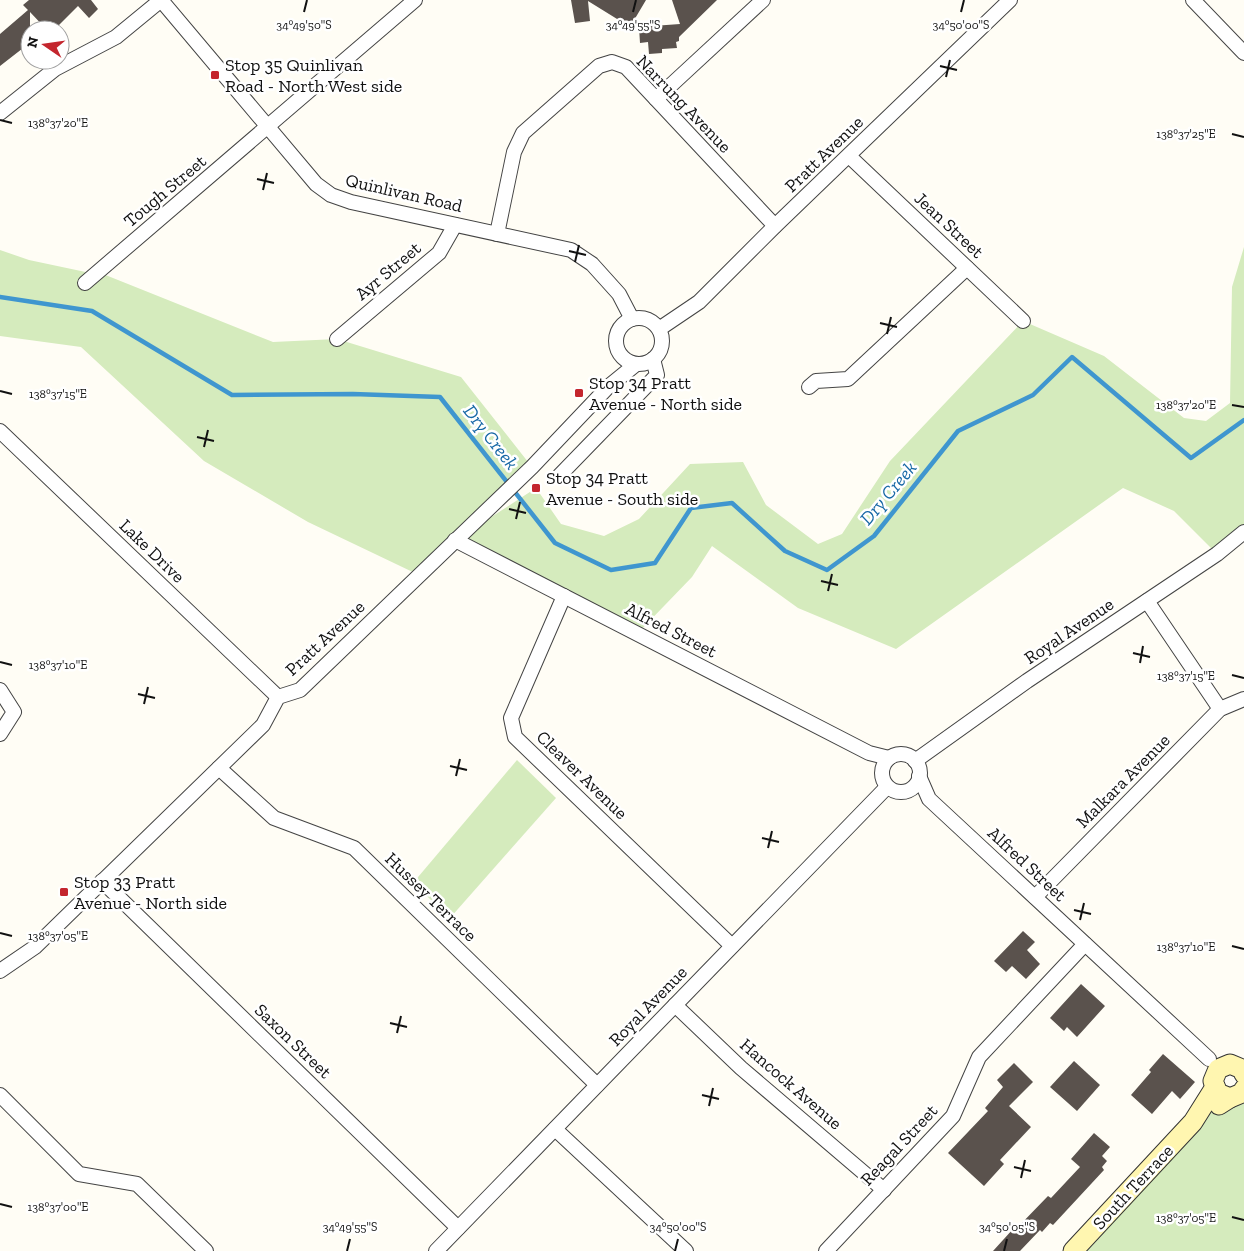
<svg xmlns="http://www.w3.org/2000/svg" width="1244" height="1251" viewBox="0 0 1244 1251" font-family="'Zilla Slab',serif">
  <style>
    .grass { fill: #d5ebbd }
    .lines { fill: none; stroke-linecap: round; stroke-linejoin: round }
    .stream { stroke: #3f96cf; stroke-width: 4.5 }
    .building { fill: #5a524d }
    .street-casing { stroke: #444; stroke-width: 16 }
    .secondary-casing { stroke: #333; stroke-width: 21 }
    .street { stroke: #fff; stroke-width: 14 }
    .secondary { stroke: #fff6b0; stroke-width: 19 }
    .ticks { fill: none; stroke: #111; stroke-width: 2 }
    .poi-dot { fill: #c4262e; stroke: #fff; stroke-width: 2 }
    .labels { text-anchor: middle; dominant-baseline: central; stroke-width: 5; stroke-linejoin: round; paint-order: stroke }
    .poi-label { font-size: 18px; fill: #111; stroke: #fff; text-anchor: start }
    .street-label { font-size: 18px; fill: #111; stroke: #fff }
    .water-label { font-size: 19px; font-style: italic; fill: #1768a6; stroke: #fff }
    .ticks-label { font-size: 12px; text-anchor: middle; fill: #111; stroke: #fff; stroke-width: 5; stroke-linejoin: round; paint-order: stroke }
  </style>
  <rect width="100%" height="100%" fill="#fffdf5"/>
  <!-- grass -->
  <g class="grass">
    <polygon points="1244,247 1244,532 1217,554 1174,511 1123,488 896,649 798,608 712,546 692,577 637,634 456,541 419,575 308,522 204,461 81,347 0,336 0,250 29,260 95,274 98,272 273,342 337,339 461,377 532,467 459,538 536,488 561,524 604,536 639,519 690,464 743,462 766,505 818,544 842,534 890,461 1023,321 1104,356 1184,418 1206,421 1230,403 1232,287"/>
    <polygon points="517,760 556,798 450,918 413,883"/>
    <polygon points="1244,1089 1244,1251 1073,1251 1218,1093"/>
  </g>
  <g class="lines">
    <!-- stream -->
    <polyline class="stream" points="0,297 92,311 232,395 353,394 440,397 555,543 611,570 655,563 691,508 732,503 785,551 827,570 874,536 958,431 1033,395 1072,357 1191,458 1244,420"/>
  </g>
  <!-- building -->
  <g class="building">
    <polygon points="29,0 91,0 98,9 89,18 78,6 54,30 47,30 30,12 30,36 24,41 27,45 0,66 0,34 28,10 23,5"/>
    <polygon points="571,0 646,0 630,27 588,1 590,21 575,23"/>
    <polygon points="672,0 717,0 679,37 679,41 676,42 677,48 662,49 662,53 649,54 648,42 640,43 639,27 680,24"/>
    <polygon points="1023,931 1035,942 1027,950 1040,964 1026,979 1012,966 1006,972 994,961"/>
    <polygon points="1081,984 1105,1006 1077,1037 1067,1027 1064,1031 1050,1018"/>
    <polygon points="1163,1054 1195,1082 1180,1099 1172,1091 1152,1114 1131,1095 1151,1072 1149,1070"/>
    <polygon points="1074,1061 1100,1085 1077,1111 1050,1087"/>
    <polygon points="1014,1063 1033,1082 1009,1106 1031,1127 1000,1160 1004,1164 984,1186 948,1153 988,1111 985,1108 1003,1087 997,1080"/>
    <polygon points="1094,1133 1110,1147 1102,1156 1107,1161 1102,1167 1104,1170 1053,1225 1050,1223 1042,1232 1040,1230 1020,1251 993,1251 1013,1229 1014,1231 1048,1196 1051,1198 1080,1167 1071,1159"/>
  </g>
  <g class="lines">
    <!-- street casing -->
    <g class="street-casing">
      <g id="street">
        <polyline points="161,0 316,184 331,195 351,202 571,250 592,264 619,294 632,319"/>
        <polyline points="1193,0 1244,53"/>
        <polyline points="656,99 763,0"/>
        <polyline points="0,113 55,69 116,37 161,0"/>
        <polyline points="849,156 1023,321"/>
        <polyline points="497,234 514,152 523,133 599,66 612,62 626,67 775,226"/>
        <polyline points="85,283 415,0"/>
        <circle cx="639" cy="341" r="23"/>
        <polyline points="659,329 699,302 775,226 1010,0"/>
        <polyline points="337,339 439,253 455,225"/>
        <polyline points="809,387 816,381 848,379 967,268"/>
        <polyline points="0,431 278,697"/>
        <polyline points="559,476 657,375 653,359"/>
        <polyline points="455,540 869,753 889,758"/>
        <polyline points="564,596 511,718 515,737 732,946"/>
        <polyline points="1147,601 1220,709"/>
        <polyline points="0,690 14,712 0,734"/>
        <circle cx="901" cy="773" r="19"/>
        <polyline points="915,761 1027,681 1217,554 1244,532"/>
        <polyline points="219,768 274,818 354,848 597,1085"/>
        <polyline points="919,776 929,799 1209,1059"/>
        <polyline points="102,881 458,1228"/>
        <polyline points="1035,897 1220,709 1244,699"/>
        <polyline points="0,971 35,947 263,725 278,697 300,690 532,467 608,387 635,365"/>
        <polyline points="675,1005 741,1068 884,1190"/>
        <polyline points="0,1095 79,1174 137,1184 206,1251"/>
        <polyline points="555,1129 686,1251"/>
        <polyline points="436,1251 887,787"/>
        <polyline points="826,1251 953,1116 979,1057 1085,944"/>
      </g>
    </g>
    <!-- secondary casing -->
    <g class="secondary-casing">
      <g id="secondary">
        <polyline points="1230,1098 1218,1093 1213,1081 1218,1069 1230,1064 1242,1069 1244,1074"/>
        <polyline points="1219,1105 1230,1098 1242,1093 1244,1089"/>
        <polyline points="1073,1251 1193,1122 1215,1087"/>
      </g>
    </g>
    <!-- street -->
    <use href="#street" class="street"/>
    <!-- secondary -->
    <use href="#secondary" class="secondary"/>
  </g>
  <!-- ticks -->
  <path class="ticks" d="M304,12l3,-12M633,12l3,-12M961,12l3,-12M940,66l17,4M946,77l4,-17M0,120l12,3M1232,134l12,3M257,179l17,4M263,190l4,-17M569,251l17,4M575,262l4,-17M880,323l17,4M887,334l4,-17M0,391l12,3M1232,405l12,2M197,437l17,4M204,447l4,-17M509,509l17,4M516,519l4,-17M821,581l17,4M828,591l4,-17M1133,653l17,4M0,662l12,3M1140,663l3,-17M1232,675l12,3M138,694l17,4M144,704l4,-17M450,766l17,4M456,776l4,-17M762,838l17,4M768,848l4,-17M1074,910l17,4M1080,920l4,-17M0,933l12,3M1232,946l12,3M390,1023l17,4M397,1033l4,-17M702,1095l17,4M709,1106l4,-18M1014,1167l17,4M1021,1178l4,-18M0,1204l12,3M1232,1217l12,3M347,1251l3,-12M675,1251l3,-12M1004,1251l3,-12"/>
  <!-- markers -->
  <g class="poi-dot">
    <rect x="210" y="70" width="10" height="10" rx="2.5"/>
    <rect x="574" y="388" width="10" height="10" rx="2.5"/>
    <rect x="531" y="483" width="10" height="10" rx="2.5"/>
    <rect x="59" y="887" width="10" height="10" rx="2.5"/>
  </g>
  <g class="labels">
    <!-- poi labels -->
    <g class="poi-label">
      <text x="225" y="65">Stop 35 Quinlivan<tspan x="225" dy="21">Road - North West side</tspan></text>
      <text x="589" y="383">Stop 34 Pratt<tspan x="589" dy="21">Avenue - North side</tspan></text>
      <text x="546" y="478">Stop 34 Pratt<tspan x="546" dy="21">Avenue - South side</tspan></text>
      <text x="74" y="882">Stop 33 Pratt<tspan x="74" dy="21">Avenue - North side</tspan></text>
    </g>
    <!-- street labels -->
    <g class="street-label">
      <text transform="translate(684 104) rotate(46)">Narrung Avenue</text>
      <text transform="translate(824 154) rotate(-44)">Pratt Avenue</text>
      <text transform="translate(165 191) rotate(-40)">Tough Street</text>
      <text transform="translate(404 193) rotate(13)">Quinlivan Road</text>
      <text transform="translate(949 225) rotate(43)">Jean Street</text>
      <text transform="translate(388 271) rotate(-40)">Ayr Street</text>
      <text transform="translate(152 551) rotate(44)">Lake Drive</text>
      <text transform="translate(671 630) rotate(27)">Alfred Street</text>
      <text transform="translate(1069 631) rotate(-34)">Royal Avenue</text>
      <text transform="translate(325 638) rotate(-43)">Pratt Avenue</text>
      <text transform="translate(582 775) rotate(44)">Cleaver Avenue</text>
      <text transform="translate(1123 781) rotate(-45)">Malkara Avenue</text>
      <text transform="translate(1027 864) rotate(43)">Alfred Street</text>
      <text transform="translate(431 897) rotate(44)">Hussey Terrace</text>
      <text transform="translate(648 1006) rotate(-46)">Royal Avenue</text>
      <text transform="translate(293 1041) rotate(44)">Saxon Street</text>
      <text transform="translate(791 1084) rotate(41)">Hancock Avenue</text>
      <text transform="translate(899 1145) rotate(-47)">Reagal Street</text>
      <text transform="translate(1133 1187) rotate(-47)">South Terrace</text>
    </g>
    <!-- water labels -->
    <g class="water-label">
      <text transform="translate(491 437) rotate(52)">Dry Creek</text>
      <text transform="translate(888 493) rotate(-50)">Dry Creek</text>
    </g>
  </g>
  <g class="ticks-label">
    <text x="304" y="29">34°49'50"S</text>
    <text x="633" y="29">34°49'55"S</text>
    <text x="961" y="29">34°50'00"S</text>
    <text x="58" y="127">138°37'20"E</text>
    <text x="1186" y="138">138°37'25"E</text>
    <text x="58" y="398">138°37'15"E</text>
    <text x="1186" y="409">138°37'20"E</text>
    <text x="58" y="669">138°37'10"E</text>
    <text x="1186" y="680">138°37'15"E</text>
    <text x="58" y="940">138°37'05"E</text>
    <text x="1186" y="951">138°37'10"E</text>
    <text x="58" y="1211">138°37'00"E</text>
    <text x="1186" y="1222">138°37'05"E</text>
    <text x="350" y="1231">34°49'55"S</text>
    <text x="678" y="1231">34°50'00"S</text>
    <text x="1007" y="1231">34°50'05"S</text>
  </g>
  <!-- north arrow -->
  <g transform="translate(45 45) rotate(283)"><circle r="24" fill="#ffffff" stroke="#a0a0a0"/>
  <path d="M0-4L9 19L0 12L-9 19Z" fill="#c4262e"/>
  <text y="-8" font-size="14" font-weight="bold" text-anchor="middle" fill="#111111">N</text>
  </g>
</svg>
